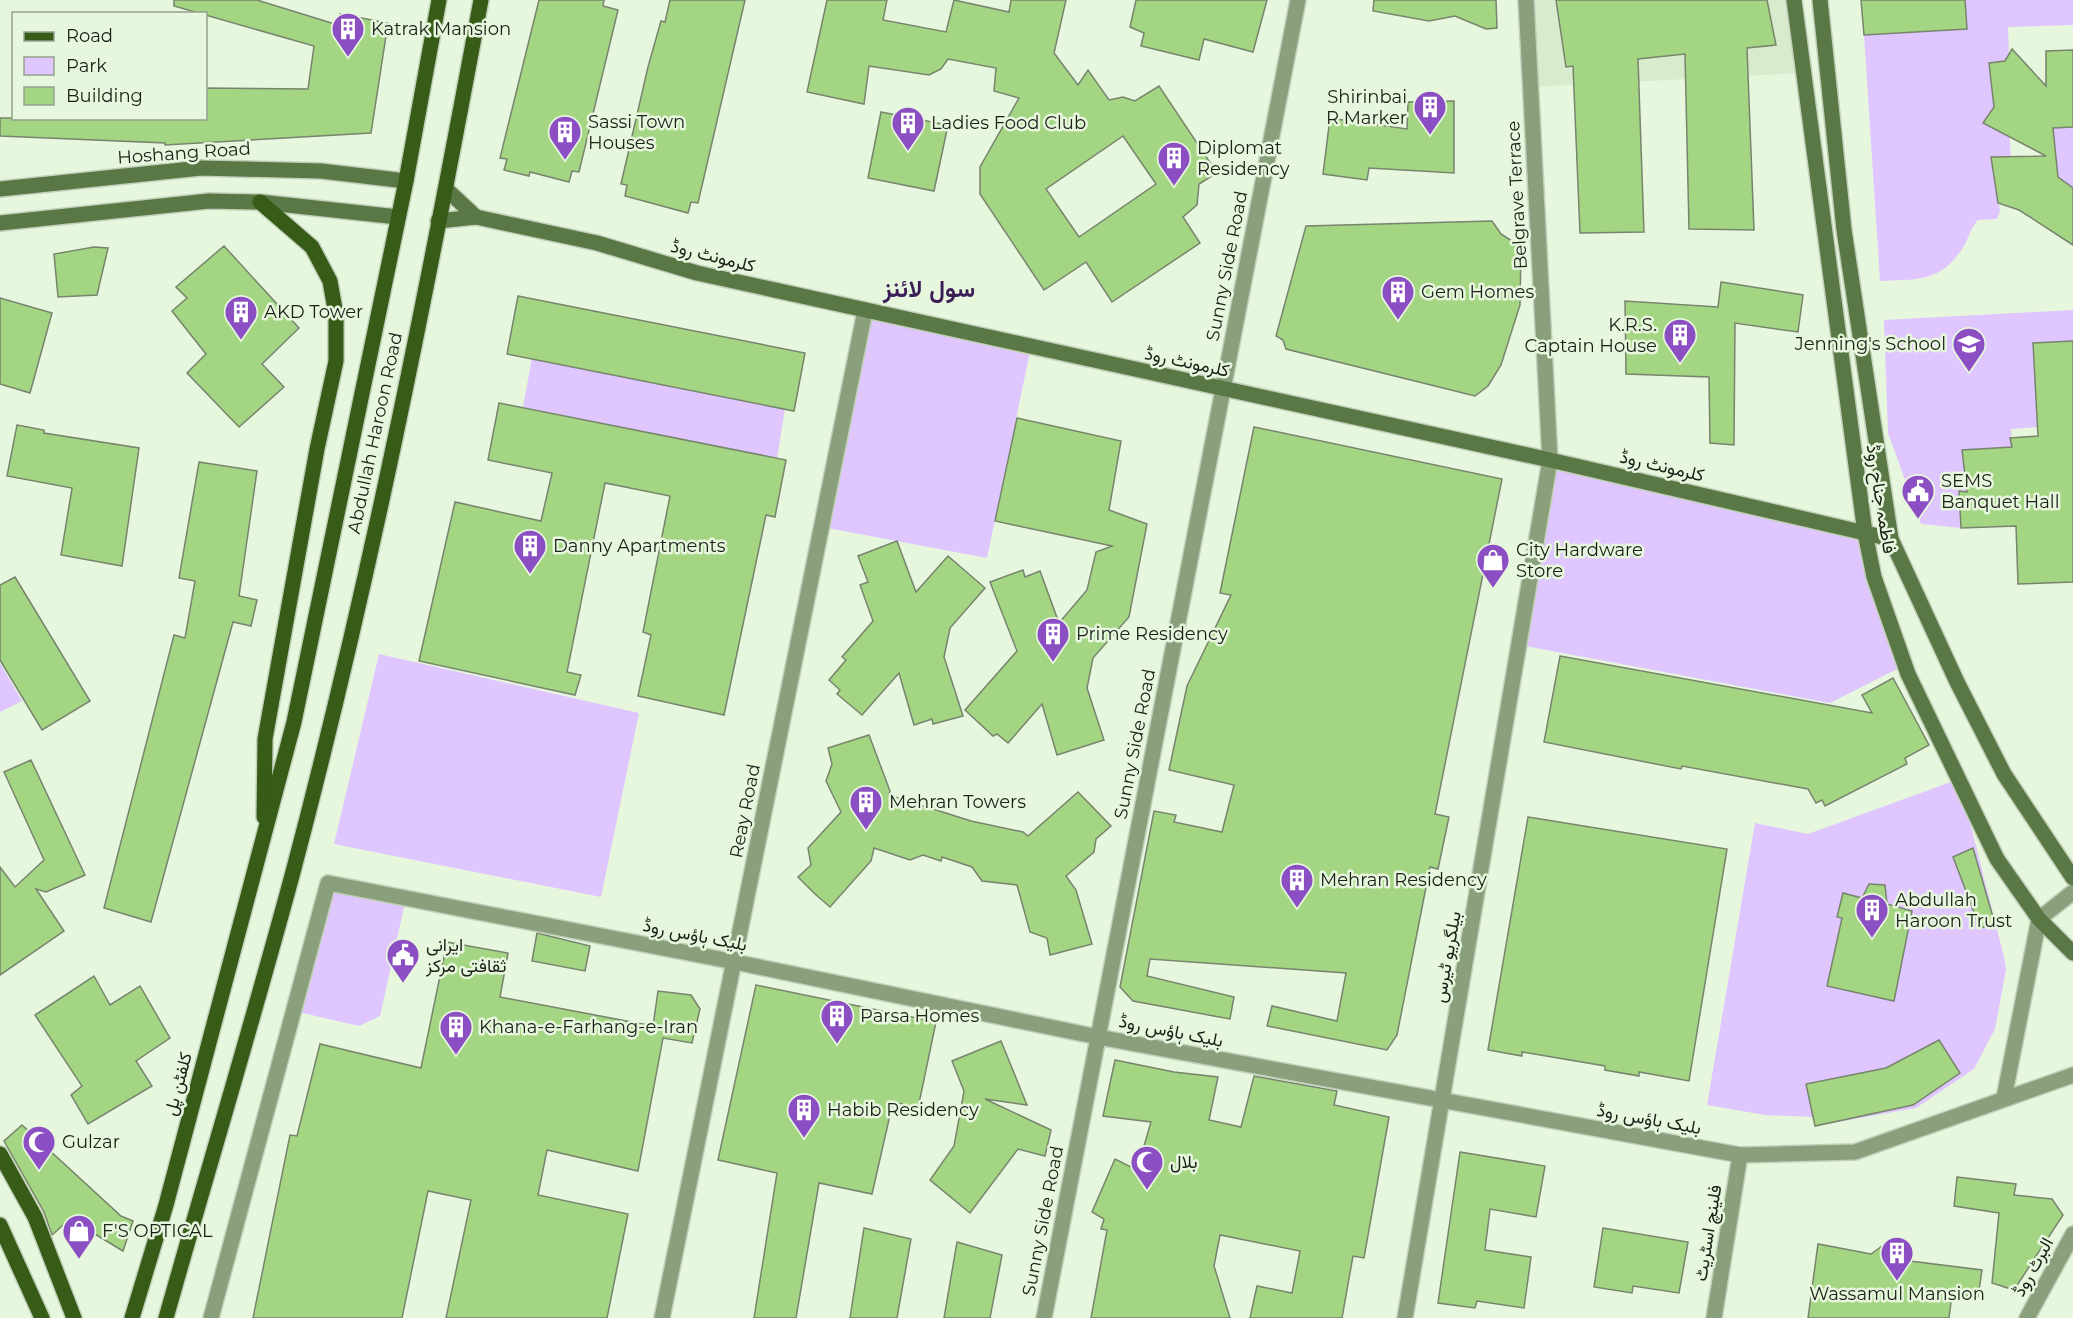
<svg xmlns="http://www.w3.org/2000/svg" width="2073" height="1318" viewBox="0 0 2073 1318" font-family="Montserrat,Vazirmatn,sans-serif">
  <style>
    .built { fill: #d8ebcc }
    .green { fill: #e0c6fe }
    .building { fill: #a4d582; stroke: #77846e; stroke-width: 1.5; fill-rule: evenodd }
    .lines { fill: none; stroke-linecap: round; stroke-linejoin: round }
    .street-casing { stroke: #c2d0ba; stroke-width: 18 }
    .secondary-casing { stroke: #c2d0ba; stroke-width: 18 }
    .primary-casing { stroke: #c2d0ba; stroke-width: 18 }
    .street { stroke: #8aa07d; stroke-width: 15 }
    .secondary { stroke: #5a7845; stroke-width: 15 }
    .primary { stroke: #375c18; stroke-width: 15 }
    .labels { text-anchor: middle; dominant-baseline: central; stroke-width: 5; stroke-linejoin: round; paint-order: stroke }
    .poi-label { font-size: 18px; fill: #1b2017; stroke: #e7f7de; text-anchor: start }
    .street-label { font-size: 18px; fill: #1b2017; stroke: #e7f7de }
    .district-label { font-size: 24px; font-weight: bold; fill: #3c1e57; stroke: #e7f7de }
  </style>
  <rect width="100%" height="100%" fill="#e7f7de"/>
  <!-- built -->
  <polygon class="built" points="1526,0 1794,0 1803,73 1531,87"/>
  <!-- green -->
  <g class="green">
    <path d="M1965,0h108v25l-65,2 1,27 -4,7 -16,2 5,44 -11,15 18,10h8l2,25h-20l9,54 -3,8 -19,1c-8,8 -9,19 -16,29 -22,34 -46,30 -82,32l-16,-246 102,-6z"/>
    <polygon points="2073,127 2073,188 2058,177 2053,128"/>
    <polygon points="2073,310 2073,341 2033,343 2038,427 2011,429 2012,447 1963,450 1967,492 1959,492 1961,528 1921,524 1888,433 1884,320"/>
    <polygon points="865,311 1031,347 987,558 822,527"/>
    <polygon points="532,358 785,409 777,458 523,407"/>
    <polygon points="1552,464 1865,533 1905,665 1830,703 1520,645"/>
    <polygon points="379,654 639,713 601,897 334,844"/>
    <polygon points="0,663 22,701 0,712"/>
    <polygon points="1959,779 2004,957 2006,970 1995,1029 1974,1069 1916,1108 1815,1126 1813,1117 1765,1115 1707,1105 1755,823 1808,834"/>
    <polygon points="328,883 406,898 380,1016 359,1026 294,1011"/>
  </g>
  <!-- building -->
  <g class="building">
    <polygon points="174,0 257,0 338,25 340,14 388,23 371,133 165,145 165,143 0,136 0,118 206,118 206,88 308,89 314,46 174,6"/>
    <polygon points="539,0 604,0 603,6 618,10 579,172 572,171 569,182 530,172 529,176 504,170 507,159 500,158"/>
    <polygon points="670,0 745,0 698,203 691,202 688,213 625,196 627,185 621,184 648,67 661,21 665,22"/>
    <path d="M827,0h60l-4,20 63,12 8,-32 55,12 2,-12h55l-12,53 24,32 10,-15 21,30 14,-3 12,4 24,-15 58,87 -18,11 -2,21 -14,12 17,26 -88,59 -26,-40 -42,28 -64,-96v-27l39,-69 -25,-7 2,-23 -48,-9 -7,10 -12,6 -60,-9 -5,38 -57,-12zM1123,136l33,48 -77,53 -33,-48z"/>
    <polygon points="1136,0 1267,0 1253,52 1204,39 1199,60 1141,46 1144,33 1130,27"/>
    <polygon points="1374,0 1496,0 1497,28 1486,29 1455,16 1429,21 1373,11"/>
    <polygon points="1556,0 1767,0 1776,45 1747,48 1754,230 1689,229 1685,54 1638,59 1644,232 1580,233 1573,66 1566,67"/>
    <polygon points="1861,0 1965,0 1967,29 1864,35"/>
    <polygon points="2012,49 2046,86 2046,51 2073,50 2073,127 2053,128 2058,177 2073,188 2073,245 2019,210 1998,203 1991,157 2046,156 1983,123 1994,107 1989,63 2005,61"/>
    <polygon points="1454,101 1454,173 1369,168 1367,180 1323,174 1330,118 1407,129 1408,102"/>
    <polygon points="881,112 948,125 934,191 868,178"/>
    <polygon points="1492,221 1501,234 1521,247 1520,305 1501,365 1488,386 1475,396 1286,349 1283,340 1276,336 1306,226"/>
    <polygon points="224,246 299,328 262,364 284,387 239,427 187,373 206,354 172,311 187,298 176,287"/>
    <polygon points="94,247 108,248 97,295 58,297 54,254"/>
    <polygon points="1721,282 1803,295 1798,332 1735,323 1734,445 1710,443 1709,377 1626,374 1625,301 1718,307"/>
    <polygon points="518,296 805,353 794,411 507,354"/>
    <polygon points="0,298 52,313 30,393 0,384"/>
    <polygon points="2073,341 2073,582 2018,584 2016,526 1961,528 1959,491 1967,492 1962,450 2012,447 2010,438 2038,436 2033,343"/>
    <polygon points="499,403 786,460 775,517 766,515 724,715 638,696 651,635 643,632 670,496 605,483 567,672 581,675 575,695 419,661 455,502 541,521 552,473 488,460"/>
    <polygon points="1017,418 1121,441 1109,510 1147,524 1129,617 1093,658 1087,688 1104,740 1057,755 1042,704 1008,743 997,734 993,736 965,710 1017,651 990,582 1023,570 1025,577 1040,571 1059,623 1087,590 1096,552 1112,546 995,521"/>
    <polygon points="17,425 44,430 44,433 139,448 122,566 61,555 72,488 7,476"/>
    <polygon points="1254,427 1502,479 1435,814 1449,817 1438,869 1430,867 1397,1035 1387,1050 1267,1026 1272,1006 1337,1021 1346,973 1150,959 1147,976 1234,997 1230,1019 1133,1001 1120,987 1154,811 1176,815 1174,822 1222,832 1234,785 1169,770 1187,686 1231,595 1220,593"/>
    <polygon points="199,462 257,471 239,596 257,600 251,626 233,622 151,922 104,908 174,635 185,638 195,581 179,578"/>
    <polygon points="897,541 916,592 948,556 985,588 950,628 944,657 963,716 933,724 932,719 914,725 899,673 862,715 837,694 840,690 829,680 846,660 842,657 873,621 860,585 868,582 858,556"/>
    <polygon points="15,577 90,701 42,730 0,660 0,585"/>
    <polygon points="1560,656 1872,713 1862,695 1893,678 1929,745 1905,758 1907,764 1825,806 1822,800 1816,803 1808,789 1682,766 1681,769 1544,742"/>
    <polygon points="869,735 890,791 889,795 971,821 1023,832 1028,836 1078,792 1111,826 1096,839 1094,852 1066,876 1076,890 1092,944 1050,955 1047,938 1030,932 1017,885 982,881 972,867 942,857 941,861 923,855 910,860 874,848 871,861 830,907 815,894 798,877 811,865 808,848 841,812 826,781 832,764 828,748"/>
    <polygon points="31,760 85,875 46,892 36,889 64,931 0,975 0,867 15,887 44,860 4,772"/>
    <polygon points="1528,817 1727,849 1689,1081 1639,1072 1639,1076 1605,1070 1605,1066 1522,1052 1522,1056 1488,1050"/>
    <polygon points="1973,848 1995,924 1980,928 1953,857"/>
    <polygon points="1869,884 1885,885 1887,904 1912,911 1894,1001 1827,986 1842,918 1837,917 1843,893 1862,898"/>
    <polygon points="537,933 590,946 585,971 532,961"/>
    <polygon points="447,942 508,953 500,997 653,1026 658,991 691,995 700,1009 692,1043 663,1038 638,1171 547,1150 538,1195 628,1214 607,1318 446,1318 471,1200 428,1191 402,1318 253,1318 290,1135 297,1136 320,1044 421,1068"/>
    <polygon points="94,976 110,1005 140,986 170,1038 136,1061 152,1086 88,1124 71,1095 82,1086 35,1015"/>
    <polygon points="756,985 936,1022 918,1108 893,1102 872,1194 819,1183 796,1318 754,1318 777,1173 718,1160"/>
    <polygon points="1939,1040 1960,1073 1913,1105 1815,1126 1806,1084 1886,1068"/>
    <polygon points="1001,1041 1027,1105 985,1099 1051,1130 1045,1156 1018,1149 970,1213 930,1180 954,1146 964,1091 952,1061"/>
    <polygon points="1115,1060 1174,1072 1218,1077 1209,1120 1241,1127 1254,1076 1337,1091 1334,1105 1389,1117 1364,1258 1353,1256 1342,1318 1250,1318 1257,1286 1292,1293 1300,1251 1220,1235 1214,1266 1230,1318 1091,1318 1107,1230 1101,1229 1104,1219 1092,1212 1115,1159 1137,1170 1151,1122 1103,1116"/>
    <polygon points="22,1125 121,1216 133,1221 123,1251 70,1219 52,1235 44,1212 4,1141"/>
    <polygon points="1460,1152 1545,1166 1536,1217 1490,1209 1485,1250 1531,1257 1524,1308 1477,1301 1475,1308 1438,1303"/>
    <polygon points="1957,1177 2016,1184 2014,1195 2052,1199 2063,1215 2014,1290 1992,1283 1999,1213 1954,1206"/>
    <polygon points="864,1228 911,1239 897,1318 850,1318"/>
    <polygon points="1603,1228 1688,1242 1679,1293 1633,1286 1632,1293 1594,1287"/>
    <polygon points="1889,1241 1899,1243 1910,1261 1982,1270 1978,1297 1952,1295 1949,1318 1808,1318 1818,1244 1871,1254"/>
    <polygon points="957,1242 1002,1255 990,1318 944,1318"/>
  </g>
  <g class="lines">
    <!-- street casing -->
    <g class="street-casing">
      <g id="street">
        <polyline points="2004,1098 2039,919 2073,892"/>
        <polyline points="211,1318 328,883 735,962 1098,1037 1740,1155 1855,1152 2073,1075"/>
        <polyline points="662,1318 865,311"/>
        <polyline points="1044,1318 1298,0"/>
        <polyline points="1405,1318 1550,460 1526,0"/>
        <polyline points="1714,1318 1740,1155"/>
        <polyline points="2027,1318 2073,1234"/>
      </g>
    </g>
    <!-- secondary casing -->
    <g class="secondary-casing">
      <g id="secondary">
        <polyline points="1794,0 1865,533 1874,577 1908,674 1997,859 2039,919 2073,953"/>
        <polyline points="1820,0 1844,230 1891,539 1957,682 2004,774 2073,878"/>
        <polyline points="0,189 201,168 321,171 406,181"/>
        <polyline points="446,189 476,217"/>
        <polyline points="438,221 476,217 597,243 697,273 1550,460 1891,539"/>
        <polyline points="0,223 209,201 260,202 398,217"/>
      </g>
    </g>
    <!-- primary casing -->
    <g class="primary-casing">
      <g id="primary">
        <polyline points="260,202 312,247 330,281 336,315 336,361 317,449 265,739 264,817"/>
        <polyline points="0,1154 35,1217 74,1318"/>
        <polyline points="0,1225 42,1318"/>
        <polyline points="132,1318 166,1205 294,722 406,181 439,0"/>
        <path d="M166,1318c42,-149 87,-297 127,-446 76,-287 134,-580 188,-872"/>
      </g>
    </g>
    <!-- street -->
    <use href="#street" class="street"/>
    <!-- secondary -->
    <use href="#secondary" class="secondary"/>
    <!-- primary -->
    <use href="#primary" class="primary"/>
  </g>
  <!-- icons -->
  <defs>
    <g id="building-pin" transform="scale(1.725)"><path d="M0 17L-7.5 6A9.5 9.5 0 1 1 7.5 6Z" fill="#8c4ec3" stroke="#e7f7de"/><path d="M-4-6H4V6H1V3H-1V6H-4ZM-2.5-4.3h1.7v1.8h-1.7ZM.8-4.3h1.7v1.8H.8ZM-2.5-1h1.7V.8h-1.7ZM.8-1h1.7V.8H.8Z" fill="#fff"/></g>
    <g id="school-pin" transform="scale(1.725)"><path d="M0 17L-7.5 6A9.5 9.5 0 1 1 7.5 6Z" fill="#8c4ec3" stroke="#e7f7de"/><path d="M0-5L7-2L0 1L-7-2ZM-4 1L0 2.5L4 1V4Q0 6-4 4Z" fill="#fff"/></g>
    <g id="civic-pin" transform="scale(1.725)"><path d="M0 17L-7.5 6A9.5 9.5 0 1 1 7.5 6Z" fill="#8c4ec3" stroke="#e7f7de"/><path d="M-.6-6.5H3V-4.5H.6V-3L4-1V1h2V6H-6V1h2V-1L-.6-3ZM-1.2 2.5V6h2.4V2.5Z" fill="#fff"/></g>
    <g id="shop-pin" transform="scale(1.725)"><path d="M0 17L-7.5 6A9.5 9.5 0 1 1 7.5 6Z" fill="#8c4ec3" stroke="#e7f7de"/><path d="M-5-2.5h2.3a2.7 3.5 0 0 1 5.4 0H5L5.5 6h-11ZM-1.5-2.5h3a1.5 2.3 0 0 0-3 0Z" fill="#fff"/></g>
    <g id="mosque-pin" transform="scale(1.725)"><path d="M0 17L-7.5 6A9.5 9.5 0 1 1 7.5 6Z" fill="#8c4ec3" stroke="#e7f7de"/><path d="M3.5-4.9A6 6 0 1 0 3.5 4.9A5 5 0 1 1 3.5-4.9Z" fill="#fff"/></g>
  </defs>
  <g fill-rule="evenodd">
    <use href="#building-pin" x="348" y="29"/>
    <use href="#building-pin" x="1430" y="107"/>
    <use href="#building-pin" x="908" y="123"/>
    <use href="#building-pin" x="565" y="132"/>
    <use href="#building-pin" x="1174" y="158"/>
    <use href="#building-pin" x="1398" y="292"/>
    <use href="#building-pin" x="241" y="312"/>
    <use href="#building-pin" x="1680" y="335"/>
    <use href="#school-pin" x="1969" y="344"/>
    <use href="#civic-pin" x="1918" y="491"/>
    <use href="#building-pin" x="530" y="546"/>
    <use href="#shop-pin" x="1493" y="560"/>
    <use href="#building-pin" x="1053" y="634"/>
    <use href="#building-pin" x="866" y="802"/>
    <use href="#building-pin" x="1297" y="880"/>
    <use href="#building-pin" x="1872" y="910"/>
    <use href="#civic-pin" x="403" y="955"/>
    <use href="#building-pin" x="837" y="1016"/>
    <use href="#building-pin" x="456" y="1027"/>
    <use href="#building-pin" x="804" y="1110"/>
    <use href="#mosque-pin" x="39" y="1142"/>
    <use href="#mosque-pin" x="1147" y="1162"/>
    <use href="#shop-pin" x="79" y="1231"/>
    <use href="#building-pin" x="1897" y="1253"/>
  </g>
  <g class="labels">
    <!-- poi labels -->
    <g class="poi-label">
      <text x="371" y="29">Katrak Mansion</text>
      <text x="1407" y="97" text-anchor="end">Shirinbai<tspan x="1407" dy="21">R Marker</tspan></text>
      <text x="588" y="122">Sassi Town<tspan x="588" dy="21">Houses</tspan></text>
      <text x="931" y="123">Ladies Food Club</text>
      <text x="1197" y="148">Diplomat<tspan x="1197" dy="21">Residency</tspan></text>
      <text x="1421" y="292">Gem Homes</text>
      <text x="264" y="312">AKD Tower</text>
      <text x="1657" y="325" text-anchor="end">K.R.S.<tspan x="1657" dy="21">Captain House</tspan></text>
      <text x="1946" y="344" text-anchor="end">Jenning's School</text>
      <text x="1941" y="481">SEMS<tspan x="1941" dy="21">Banquet Hall</tspan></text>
      <text x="553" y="546">Danny Apartments</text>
      <text x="1516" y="550">City Hardware<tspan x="1516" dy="21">Store</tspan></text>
      <text x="1076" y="634">Prime Residency</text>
      <text x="889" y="802">Mehran Towers</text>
      <text x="1320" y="880">Mehran Residency</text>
      <text x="1895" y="900">Abdullah<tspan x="1895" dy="21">Haroon Trust</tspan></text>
      <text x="426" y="945">ایرانی<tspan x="426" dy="21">ثقافتی مرکز</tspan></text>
      <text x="860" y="1016">Parsa Homes</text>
      <text x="479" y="1027">Khana-e-Farhang-e-Iran</text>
      <text x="827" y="1110">Habib Residency</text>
      <text x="62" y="1142">Gulzar</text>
      <text x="1170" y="1162">بلال</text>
      <text x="102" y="1231">F'S OPTICAL</text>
      <text x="1897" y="1294" text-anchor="middle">Wassamul Mansion</text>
    </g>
    <!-- street labels -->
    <g class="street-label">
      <text transform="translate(184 153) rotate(-4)">Hoshang Road</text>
      <text transform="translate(1517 195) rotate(-93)">Belgrave Terrace</text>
      <text transform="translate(713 256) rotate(14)">کلرمونٹ روڈ</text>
      <text transform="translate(1227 266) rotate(-79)">Sunny Side Road</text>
      <text transform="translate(1187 362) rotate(12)">کلرمونٹ روڈ</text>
      <text transform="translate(375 433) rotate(-78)">Abdullah Haroon Road</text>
      <text transform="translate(1662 466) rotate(13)">کلرمونٹ روڈ</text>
      <text transform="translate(1881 499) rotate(81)">فاطمہ جناح روڈ</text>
      <text transform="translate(1135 744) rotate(-79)">Sunny Side Road</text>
      <text transform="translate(745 811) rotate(-79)">Reay Road</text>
      <text transform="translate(695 935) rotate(11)">بلیک ہاؤس روڈ</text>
      <text transform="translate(1447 957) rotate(-80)">بیلگریو ٹیرس</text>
      <text transform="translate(1171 1031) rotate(11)">بلیک ہاؤس روڈ</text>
      <text transform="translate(178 1084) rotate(-75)">کلفٹن پل</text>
      <text transform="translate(1649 1119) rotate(10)">بلیک ہاؤس روڈ</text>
      <text transform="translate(1043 1221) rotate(-79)">Sunny Side Road</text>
      <text transform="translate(1708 1233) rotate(-81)">فلینچ اسٹریٹ</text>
      <text transform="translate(2033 1267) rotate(-61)">البرٹ روڈ</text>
    </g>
    <!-- district labels -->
    <g class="district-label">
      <text x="929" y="288">سول لائنز</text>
    </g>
  </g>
  <!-- legend -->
  <rect x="12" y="12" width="195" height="108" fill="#e7f7de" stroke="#95a18e" stroke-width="1.5"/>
  <rect x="24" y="32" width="30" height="9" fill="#375c18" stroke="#95a18e" stroke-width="1.5"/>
  <text x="66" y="42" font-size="18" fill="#1b2017">Road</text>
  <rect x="24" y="57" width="30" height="18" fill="#e0c6fe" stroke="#95a18e" stroke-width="1.5"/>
  <text x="66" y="72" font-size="18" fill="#1b2017">Park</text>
  <rect x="24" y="87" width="30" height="18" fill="#a4d582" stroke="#95a18e" stroke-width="1.5"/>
  <text x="66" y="102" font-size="18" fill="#1b2017">Building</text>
</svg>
